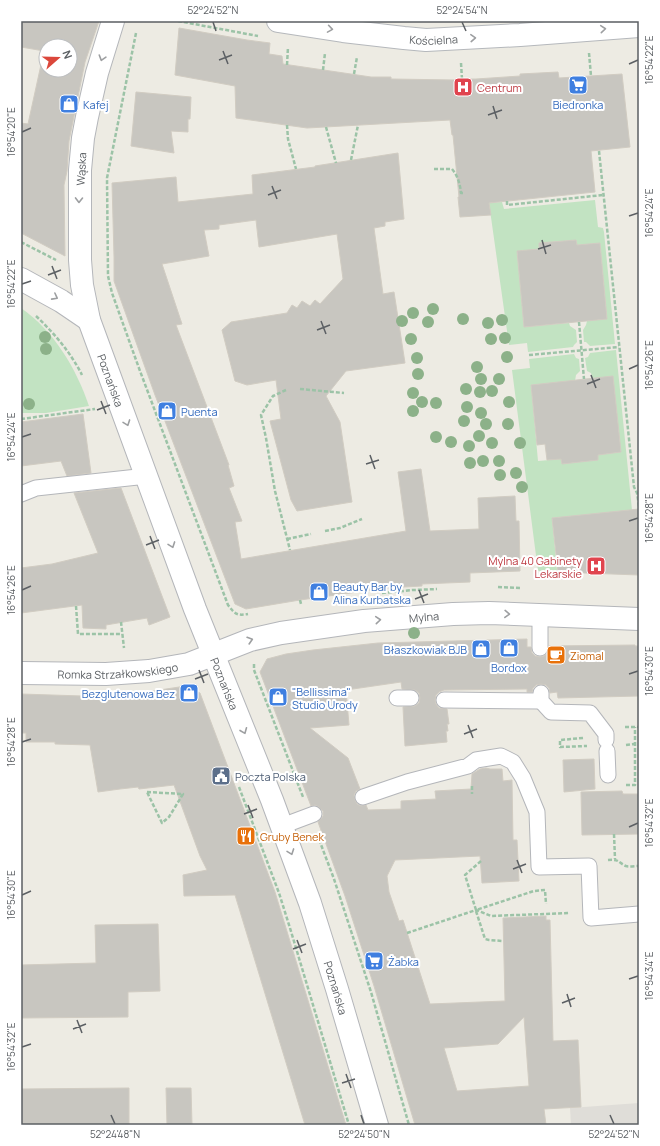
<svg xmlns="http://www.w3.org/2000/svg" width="660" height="1146" viewBox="0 0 660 1146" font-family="Manrope,sans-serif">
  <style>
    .industrial { fill: #dfddd8 }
    .green { fill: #c2e3c2 }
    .building { fill: #c8c6c0; stroke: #d1ccc2; fill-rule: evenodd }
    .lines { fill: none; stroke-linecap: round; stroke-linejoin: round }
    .lane-casing { stroke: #b4b6ba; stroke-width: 17 }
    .street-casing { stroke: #b4b6ba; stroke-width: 24 }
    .secondary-casing { stroke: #b5b8bc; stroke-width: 24 }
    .path { stroke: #9cc3a7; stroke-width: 2.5; stroke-dasharray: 4 2; stroke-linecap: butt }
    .lane { stroke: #fff; stroke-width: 15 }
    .street { stroke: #fff; stroke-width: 22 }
    .secondary { stroke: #fff; stroke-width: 22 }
    .tree { fill: #8cb189 }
    .oneway { stroke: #9d9fa1 }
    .ticks { fill: none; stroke: #5b5f63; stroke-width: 1.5 }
    .labels { text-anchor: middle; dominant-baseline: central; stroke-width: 4; stroke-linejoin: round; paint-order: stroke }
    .street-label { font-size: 11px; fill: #5b5f63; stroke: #fff }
    .health-label { font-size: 11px; fill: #be3a42; stroke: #fff; text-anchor: start }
    .shop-label { font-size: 11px; fill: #366cbe; stroke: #fff; text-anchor: start }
    .food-label { font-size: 11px; fill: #c56008; stroke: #fff; text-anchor: start }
    .service-label { font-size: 11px; fill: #4e5e75; stroke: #fff; text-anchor: start }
    .neatline { fill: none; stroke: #5b5f63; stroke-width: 1.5 }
    .ticks-label { font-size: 10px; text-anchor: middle; fill: #5b5f63 }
  </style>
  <rect width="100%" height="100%" fill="#edebe3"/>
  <!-- industrial -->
  <polygon class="industrial" points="639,1103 639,1125 571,1125 570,1108"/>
  <!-- green -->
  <g class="green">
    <polygon points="595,200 598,227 603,228 604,232 615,344 590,346 586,342 584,342 583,330 586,325 587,321 607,319 600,243 577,245 576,240 539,243 539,249 517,252 524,327 569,323 570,326 576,330 577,342 574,345 573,347 528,352 527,343 509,345 489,203 502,202 504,209"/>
    <path d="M21,308c33,23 55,60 68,98l-43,7h-25z"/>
    <polygon points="616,350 632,510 552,518 557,570 559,572 538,571 512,370 530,368 529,359 574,354 576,358 579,359 580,371 576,375 575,381 531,385 538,461 561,459 562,464 598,460 598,455 621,452 613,377 593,379 591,373 587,371 585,358 588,357 590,353"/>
  </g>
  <!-- building -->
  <g class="building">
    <path d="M21,21h78l-14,41 -16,79 -2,30 -3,14 1,71 -44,-23v-110l7,1 16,-73 -23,-4zM46,46h24v24h-24z"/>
    <polygon points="179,28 247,40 270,43 269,54 282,56 283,64 371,77 391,77 391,79 456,80 456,79 476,79 520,76 520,74 558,72 559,78 622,74 630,147 591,151 595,192 489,203 491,215 460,217 458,197 459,197 453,135 452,135 450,120 307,128 236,118 235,86 175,75"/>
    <polygon points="136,92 191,97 190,119 188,119 188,132 171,131 174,153 131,146"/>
    <polygon points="398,153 404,219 385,222 385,226 374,228 383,294 394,292 405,363 346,371 326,396 340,422 352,502 297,511 291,500 270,421 281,419 276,380 247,385 235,381 222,330 231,322 287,313 292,305 297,308 302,301 310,306 315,300 320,304 343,279 337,234 259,247 256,220 219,225 219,229 204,230 209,256 162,264 182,324 176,325 229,465 228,465 234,486 229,488 242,521 235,522 241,559 406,531 398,472 421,469 430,531 479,529 478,498 515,496 516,521 519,521 520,571 470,573 470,582 422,584 422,586 386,588 300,600 246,609 235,604 155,395 114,281 114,257 112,183 176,177 178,202 253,194 252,175 315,167 315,166"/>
    <polygon points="576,240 577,245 600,243 607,319 524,327 517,251 539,249 539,243"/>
    <polygon points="613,376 621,452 598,455 598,460 562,464 561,459 547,460 545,444 537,445 531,385"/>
    <polygon points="83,414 91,473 67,476 61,461 21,466 21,422"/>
    <polygon points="121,488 170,617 149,625 147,618 106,625 106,629 83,628 82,605 21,613 21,568 52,564 98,553 74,493"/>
    <polygon points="639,509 639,575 558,572 552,518"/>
    <path d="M527,639v8h4l1,6 3,3 5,1 4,-1 4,-3 1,-7 86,-1v1h4v50l-81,2 -1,-6 -7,1 -1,-5 -3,-3 -5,-1 -5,1 -3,3 -1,4h-5v-3l-83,1 -5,2 -3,3 -1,5 1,4 3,4 8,1 2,15h-2l1,7h-2l1,11 -42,4 -2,-39 12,-1 4,-3 1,-5 -1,-5 -4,-3 -13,-1 -1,-7 -55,8 3,35 -39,3 38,30 12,31 -4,2 -2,4 1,5 2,4 4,2 5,-1 2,5 33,-1v-8l35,-2 -1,-8 36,-2 1,-15 8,-5 6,-1 4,1h12l1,12 9,-1 1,60h4l2,41 -37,2 -2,-27 -85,4 -8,16 2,16 10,29 4,-1 27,84 75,-3 -2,-83 43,-2v4h4l3,121 25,-1 3,67 -37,2 2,16h-131l-41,-139 -29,-90 -27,-74 3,-3 2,-3v-5l-4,-4 -4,-2 -4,1 -51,-134 7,-13 19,-5 27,-4 65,-7zM524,1017l5,69 -72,5 -13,-43 54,-4z"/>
    <polygon points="186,686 200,693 275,892 346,1125 305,1125 235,895 184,896 183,875 207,870 200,856 174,785 139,789 138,787 120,789 98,792 90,745 55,744 55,742 26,742 26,733 21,733 21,694 113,697"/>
    <polygon points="594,759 595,789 564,792 563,760"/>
    <polygon points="622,791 623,794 639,794 639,834 582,835 581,792"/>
    <polygon points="158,924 160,991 128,992 128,1017 21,1018 21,965 96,963 95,925"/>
    <polygon points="129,1088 129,1125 21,1125 21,1089"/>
    <polygon points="166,1088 191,1088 192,1125 167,1125"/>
  </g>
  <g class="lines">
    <!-- lane casing -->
    <g class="lane-casing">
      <g id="lane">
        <polyline points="21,494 36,488 147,476"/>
        <polyline points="540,615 540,648"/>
        <polyline points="541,693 541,701 551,712 590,713 606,734 606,740"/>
        <polyline points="397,698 411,698"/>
        <polyline points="444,700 541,701"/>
        <polyline points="607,751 608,775"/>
        <polyline points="363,797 407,782 468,766 476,760 501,756 513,762 523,778 537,812 539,867 589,866 591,918 639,914"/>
        <polyline points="282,826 314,814"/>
      </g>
    </g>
    <!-- street casing -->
    <g class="street-casing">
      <g id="street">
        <path id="s1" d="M113,21l-16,52 -10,44 -4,21 -3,32v90l2,25 7,35 106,289 77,191 38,103 27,86 40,136"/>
        <polyline points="21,279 61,301 89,320"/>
        <path id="s2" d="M21,673l85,1 43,-3 40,-7 61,-24 31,-7 83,-12 89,-7 36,-1 150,6"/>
      </g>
    </g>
    <!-- secondary casing -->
    <g class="secondary-casing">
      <g id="secondary">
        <path id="s3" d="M278,21l65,10 61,7 22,2 94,-5 119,-9"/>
      </g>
    </g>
    <!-- path -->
    <g class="path">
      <polyline points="178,21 258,36"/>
      <path d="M136,33l-29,145 1,98 4,17 28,78 88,234c7,9 9,11 20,9"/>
      <polyline points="589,53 591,76"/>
      <polyline points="461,63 462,79"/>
      <polyline points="287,65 288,47"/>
      <polyline points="323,70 325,53"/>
      <polyline points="354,74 357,57"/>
      <polyline points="287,125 288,139 296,169"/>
      <polyline points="326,127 336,163"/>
      <polyline points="599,151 634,487 637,493 639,506"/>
      <polyline points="351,160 358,125"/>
      <path d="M434,169h18c6,7 8,15 9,24h3"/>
      <polyline points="507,201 507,205 603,195"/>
      <polyline points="21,242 56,260"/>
      <path d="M36,316c18,17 35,37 46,59"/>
      <polyline points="579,322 584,379"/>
      <polyline points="529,355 619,347"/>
      <polyline points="300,389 344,393"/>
      <polyline points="286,390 273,396 261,415 266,438 275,491 290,550"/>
      <polyline points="21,419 95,409"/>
      <polyline points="325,531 340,528 362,519"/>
      <polyline points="287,539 311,534"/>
      <polyline points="498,587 521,588"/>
      <polyline points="382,593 413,590 437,589"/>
      <polyline points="300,600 301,604"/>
      <polyline points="76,606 78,634 122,634"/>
      <polyline points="121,622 124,648"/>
      <polyline points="254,664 254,670 303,797"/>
      <polyline points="625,727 639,727"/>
      <polyline points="583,738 560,740 560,747 587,746"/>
      <polyline points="626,745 635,744"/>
      <polyline points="626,785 635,785 635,727"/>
      <polyline points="472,786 472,794"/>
      <polyline points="239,787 279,893 290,928 349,1125"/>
      <polygon points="147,792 183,794 169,817 162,823"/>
      <polyline points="317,834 334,879 371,992 409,1125"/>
      <polyline points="614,834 615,859"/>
      <path d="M608,860c12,-1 9,2 18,6 3,1 9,0 13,0"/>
      <polyline points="481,861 465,875 476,910 534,891 545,890 546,904"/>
      <polyline points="476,911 485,939 489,940 503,941"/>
      <polyline points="407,933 476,910 491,916 570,913"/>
    </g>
    <!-- lane -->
    <use href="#lane" class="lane"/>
    <!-- street -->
    <use href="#street" class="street"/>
    <!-- secondary -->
    <use href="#secondary" class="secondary"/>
  </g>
  <!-- trees -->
  <g class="tree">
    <circle cx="433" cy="309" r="6"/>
    <circle cx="413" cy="313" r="6"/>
    <circle cx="463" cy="319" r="6"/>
    <circle cx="502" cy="320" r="6"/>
    <circle cx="402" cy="321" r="6"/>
    <circle cx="428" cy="322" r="6"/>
    <circle cx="488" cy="323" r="6"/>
    <circle cx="45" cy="337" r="6"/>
    <circle cx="505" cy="338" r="6"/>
    <circle cx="411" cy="339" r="6"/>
    <circle cx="491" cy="339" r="6"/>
    <circle cx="46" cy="349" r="6"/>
    <circle cx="507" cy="357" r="6"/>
    <circle cx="417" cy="358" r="6"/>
    <circle cx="477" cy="367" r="6"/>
    <circle cx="418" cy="374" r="6"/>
    <circle cx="481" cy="379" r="6"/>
    <circle cx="499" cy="379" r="6"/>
    <circle cx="466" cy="389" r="6"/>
    <circle cx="492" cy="391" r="6"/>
    <circle cx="480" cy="392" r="6"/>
    <circle cx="413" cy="393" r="6"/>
    <circle cx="422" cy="402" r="6"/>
    <circle cx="509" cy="402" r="6"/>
    <circle cx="436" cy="403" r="6"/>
    <circle cx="29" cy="404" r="6"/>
    <circle cx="467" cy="407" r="6"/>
    <circle cx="413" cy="411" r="6"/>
    <circle cx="481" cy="413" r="6"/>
    <circle cx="464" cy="421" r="6"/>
    <circle cx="486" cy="424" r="6"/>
    <circle cx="508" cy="424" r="6"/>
    <circle cx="479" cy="436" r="6"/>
    <circle cx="436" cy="437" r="6"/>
    <circle cx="451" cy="442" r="6"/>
    <circle cx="492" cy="443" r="6"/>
    <circle cx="520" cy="443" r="6"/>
    <circle cx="469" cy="446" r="6"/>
    <circle cx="483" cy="461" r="6"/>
    <circle cx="499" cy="461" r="6"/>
    <circle cx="470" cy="463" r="6"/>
    <circle cx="516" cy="473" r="6"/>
    <circle cx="500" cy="475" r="6"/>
    <circle cx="522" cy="487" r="6"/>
    <circle cx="414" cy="633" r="6"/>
  </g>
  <!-- one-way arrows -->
  <defs><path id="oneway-chevron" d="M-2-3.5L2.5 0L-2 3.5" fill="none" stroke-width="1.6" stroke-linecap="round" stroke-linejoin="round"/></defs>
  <g class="oneway">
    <use href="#oneway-chevron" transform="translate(330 29) rotate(9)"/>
    <use href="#oneway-chevron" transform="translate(603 29) rotate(-5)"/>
    <use href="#oneway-chevron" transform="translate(473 38) rotate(-3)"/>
    <use href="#oneway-chevron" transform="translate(102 58) rotate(107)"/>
    <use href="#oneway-chevron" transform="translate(79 200) rotate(91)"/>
    <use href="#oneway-chevron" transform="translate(55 297) rotate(28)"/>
    <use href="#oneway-chevron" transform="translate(127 423) rotate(70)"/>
    <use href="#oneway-chevron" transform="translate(172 545) rotate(70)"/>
    <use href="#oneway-chevron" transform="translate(507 614) rotate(2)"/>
    <use href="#oneway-chevron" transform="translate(378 620) rotate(-5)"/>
    <use href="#oneway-chevron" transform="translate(250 640) rotate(-17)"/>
    <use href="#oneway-chevron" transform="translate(244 731) rotate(68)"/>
    <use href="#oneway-chevron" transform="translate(291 852) rotate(70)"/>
  </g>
  <!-- ticks -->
  <path class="ticks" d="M213,22l3,9M462,22l4,9M223,51l5,13M219,60l13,-5M629,64l9,-4M493,106l4,13M488,115l14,-5M22,132l9,-4M272,186l5,13M268,195l13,-5M629,216l9,-3M542,240l4,14M538,249l13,-4M52,266l5,13M48,275l13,-5M22,284l9,-3M321,321l5,13M317,330l13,-5M629,369l9,-4M591,375l5,13M587,384l13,-5M101,401l5,13M97,410l13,-5M22,437l9,-3M370,455l5,14M366,464l13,-4M629,521l9,-3M150,536l5,13M146,545l13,-5M22,590l9,-4M419,590l5,13M415,599l13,-5M199,670l5,13M629,674l9,-3M195,679l13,-5M468,725l5,13M464,734l13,-5M22,742l9,-3M248,805l5,13M244,814l13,-5M629,827l9,-4M517,860l5,13M513,869l13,-5M22,895l9,-4M297,940l5,13M293,949l13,-5M629,979l9,-3M567,994l4,13M562,1003l13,-5M77,1020l5,13M73,1029l13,-5M22,1047l9,-3M346,1074l5,14M342,1083l13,-4M111,1115l4,9M361,1115l3,9M610,1115l4,9"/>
  <!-- icons -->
  <defs>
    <g id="supermarket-square" transform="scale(1)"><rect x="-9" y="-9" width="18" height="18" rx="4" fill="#3f7fe0" stroke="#fff"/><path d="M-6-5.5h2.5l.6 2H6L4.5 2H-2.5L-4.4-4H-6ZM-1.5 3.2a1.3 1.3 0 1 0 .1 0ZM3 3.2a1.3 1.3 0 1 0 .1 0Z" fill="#fff"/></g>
    <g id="hospital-square" transform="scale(1)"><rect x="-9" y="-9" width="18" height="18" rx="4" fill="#e0444e" stroke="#fff"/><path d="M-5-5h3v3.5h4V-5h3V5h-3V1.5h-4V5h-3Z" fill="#fff"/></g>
    <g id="shop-square" transform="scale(1)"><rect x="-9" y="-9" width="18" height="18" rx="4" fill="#3f7fe0" stroke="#fff"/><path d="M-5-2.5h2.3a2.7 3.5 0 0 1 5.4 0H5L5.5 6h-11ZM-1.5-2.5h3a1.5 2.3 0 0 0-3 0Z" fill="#fff"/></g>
    <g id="cafe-square" transform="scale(1)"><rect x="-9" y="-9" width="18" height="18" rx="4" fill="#e8710a" stroke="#fff"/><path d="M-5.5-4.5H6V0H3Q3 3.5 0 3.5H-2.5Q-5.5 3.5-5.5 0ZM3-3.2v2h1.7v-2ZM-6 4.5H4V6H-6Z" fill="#fff"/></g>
    <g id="civic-square" transform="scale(1)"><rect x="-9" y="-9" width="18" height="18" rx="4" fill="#5c6f8a" stroke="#fff"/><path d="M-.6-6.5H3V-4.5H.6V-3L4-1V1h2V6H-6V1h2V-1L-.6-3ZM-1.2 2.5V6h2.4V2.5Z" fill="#fff"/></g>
    <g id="restaurant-square" transform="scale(1)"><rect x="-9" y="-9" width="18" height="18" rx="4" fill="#e8710a" stroke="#fff"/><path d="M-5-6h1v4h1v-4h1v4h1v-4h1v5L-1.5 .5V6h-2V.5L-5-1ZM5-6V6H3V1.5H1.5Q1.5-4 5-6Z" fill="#fff"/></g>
  </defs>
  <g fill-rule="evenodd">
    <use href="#supermarket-square" x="578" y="85"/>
    <use href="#hospital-square" x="463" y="87"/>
    <use href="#shop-square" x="69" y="104"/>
    <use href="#shop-square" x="167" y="411"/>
    <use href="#hospital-square" x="596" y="566"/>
    <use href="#shop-square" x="319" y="592"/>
    <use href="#shop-square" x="509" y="648"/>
    <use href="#shop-square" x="481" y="649"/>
    <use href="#cafe-square" x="556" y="655"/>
    <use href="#shop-square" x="189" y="693"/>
    <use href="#shop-square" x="278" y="697"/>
    <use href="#civic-square" x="221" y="776"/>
    <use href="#restaurant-square" x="246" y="836"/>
    <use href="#supermarket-square" x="374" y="961"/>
  </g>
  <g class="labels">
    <!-- street labels -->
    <g class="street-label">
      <text stroke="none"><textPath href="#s3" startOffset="157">Kościelna</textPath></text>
      <text transform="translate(81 169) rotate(-87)">Wąska</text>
      <text stroke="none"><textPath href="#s1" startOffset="368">Poznańska</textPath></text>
      <text stroke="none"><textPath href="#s2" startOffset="410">Mylna</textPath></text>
      <text stroke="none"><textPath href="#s2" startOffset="97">Romka Strzałkowskiego</textPath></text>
      <text stroke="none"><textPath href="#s1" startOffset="692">Poznańska</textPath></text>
      <text stroke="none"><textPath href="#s1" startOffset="1016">Poznańska</textPath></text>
    </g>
    <!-- health labels -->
    <g class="health-label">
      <text x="477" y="87">Centrum</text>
      <text x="582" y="560" text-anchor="end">Mylna 40 Gabinety<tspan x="582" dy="13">Lekarskie</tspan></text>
    </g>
    <!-- shop labels -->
    <g class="shop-label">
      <text x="83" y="104">Kafej</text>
      <text x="578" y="104" text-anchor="middle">Biedronka</text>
      <text x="181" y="411">Puenta</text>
      <text x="333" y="586">Beauty Bar by<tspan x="333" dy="13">Alina Kurbatska</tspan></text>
      <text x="467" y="649" text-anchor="end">Błaszkowiak BJB</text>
      <text x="509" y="667" text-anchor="middle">Bordox</text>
      <text x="292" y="691">"Bellissima"<tspan x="292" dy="13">Studio Urody</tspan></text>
      <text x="175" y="693" text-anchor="end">Bezglutenowa Bez</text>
      <text x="388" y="961">Żabka</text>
    </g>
    <!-- food labels -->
    <g class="food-label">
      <text x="570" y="655">Ziomal</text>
      <text x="260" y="836">Gruby Benek</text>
    </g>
    <!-- service labels -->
    <g class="service-label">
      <text x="235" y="776">Poczta Polska</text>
    </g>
  </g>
  <!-- border -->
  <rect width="660" height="1146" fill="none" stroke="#ffffff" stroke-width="44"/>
  <!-- north arrow -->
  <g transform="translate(58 58) rotate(70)"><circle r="19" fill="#ffffff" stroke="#bdbfc1"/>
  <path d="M0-3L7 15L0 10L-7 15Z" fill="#db473b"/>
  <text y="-6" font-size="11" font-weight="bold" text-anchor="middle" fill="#5b5f63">N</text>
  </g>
  <rect x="22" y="22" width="616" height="1102" class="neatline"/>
  <g class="ticks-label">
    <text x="213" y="14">52°24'52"N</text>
    <text x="462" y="14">52°24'54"N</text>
    <text transform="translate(649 60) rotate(-90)" y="4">16°54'22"E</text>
    <text transform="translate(11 132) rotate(-90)" y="4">16°54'20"E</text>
    <text transform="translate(649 213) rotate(-90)" y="4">16°54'24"E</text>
    <text transform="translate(11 284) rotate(-90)" y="4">16°54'22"E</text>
    <text transform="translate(649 365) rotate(-90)" y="4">16°54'26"E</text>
    <text transform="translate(11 437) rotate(-90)" y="4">16°54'24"E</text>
    <text transform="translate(649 518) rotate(-90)" y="4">16°54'28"E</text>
    <text transform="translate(11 590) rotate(-90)" y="4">16°54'26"E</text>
    <text transform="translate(649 671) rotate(-90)" y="4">16°54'30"E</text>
    <text transform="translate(11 742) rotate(-90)" y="4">16°54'28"E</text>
    <text transform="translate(649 823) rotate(-90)" y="4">16°54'32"E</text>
    <text transform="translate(11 895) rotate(-90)" y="4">16°54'30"E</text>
    <text transform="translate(649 976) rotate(-90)" y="4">16°54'34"E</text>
    <text transform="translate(11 1047) rotate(-90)" y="4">16°54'32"E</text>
    <text x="115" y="1138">52°24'48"N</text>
    <text x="364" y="1138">52°24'50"N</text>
    <text x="614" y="1138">52°24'52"N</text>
  </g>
</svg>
